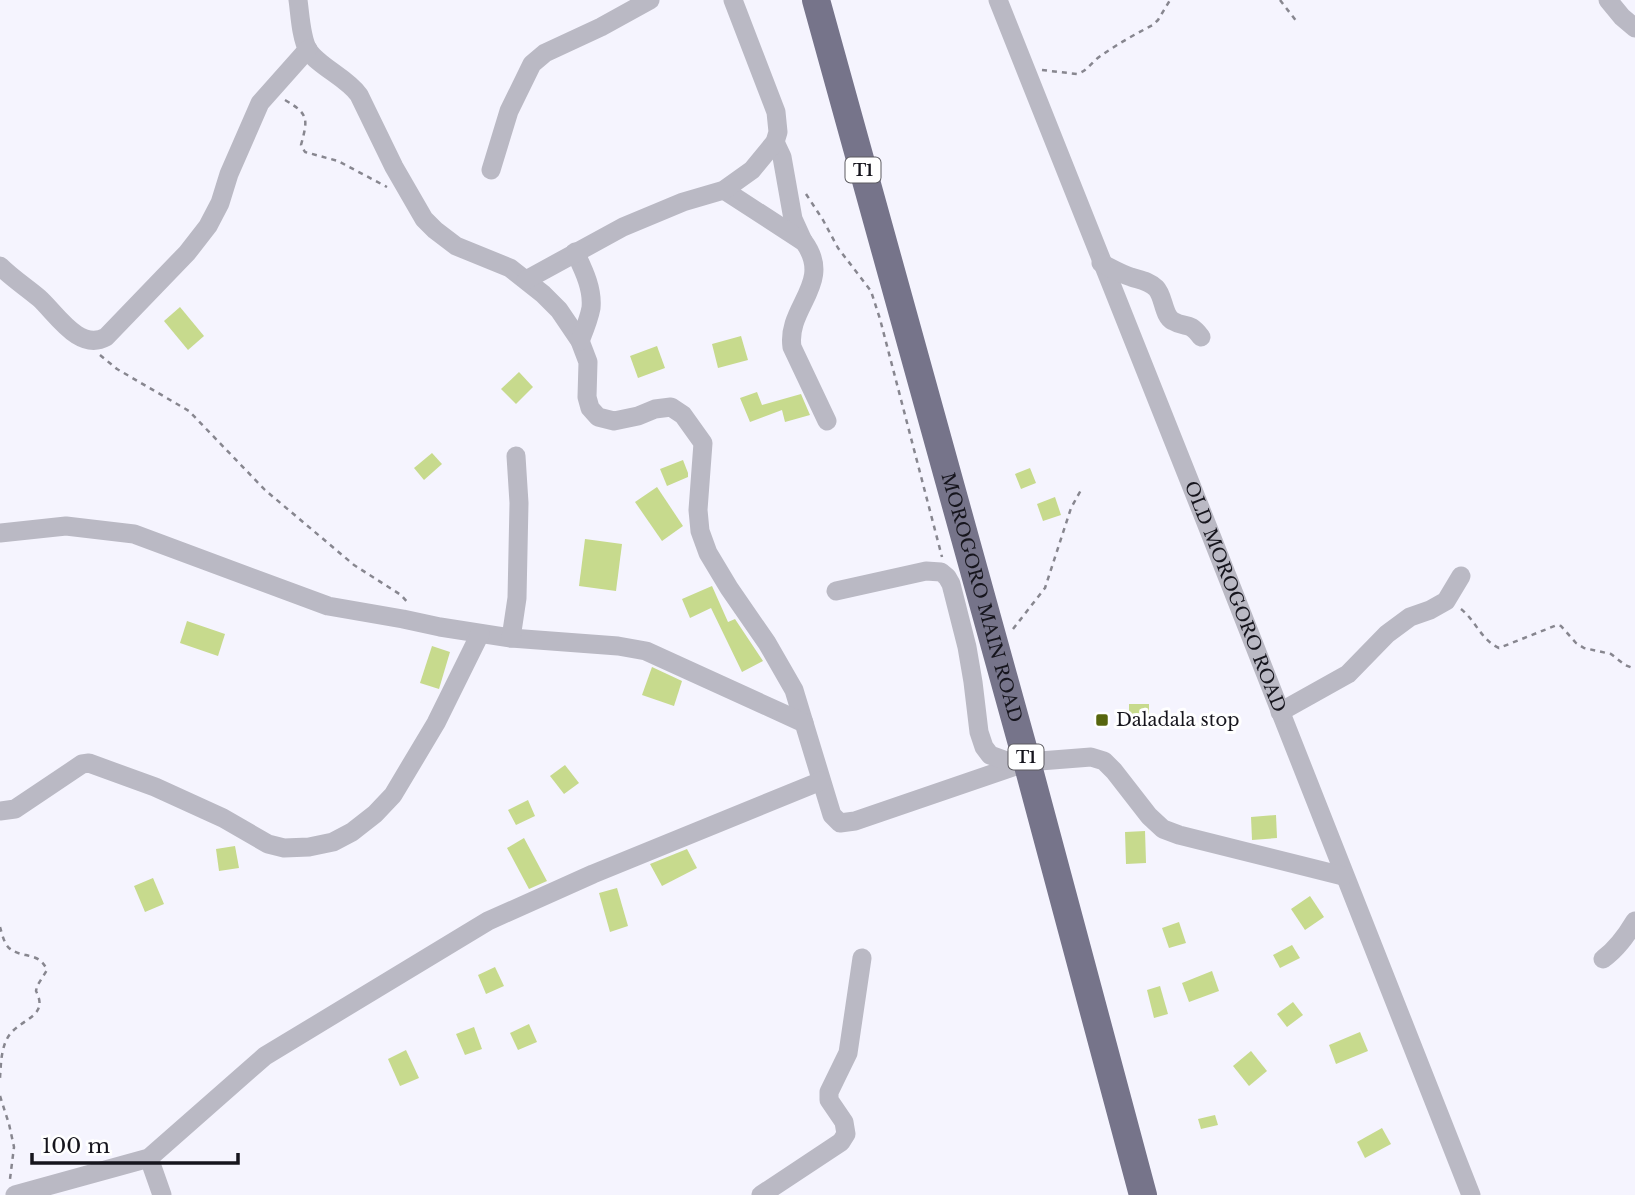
<svg xmlns="http://www.w3.org/2000/svg" width="1635" height="1195" viewBox="0 0 1635 1195" font-family="'Libre Baskerville',serif">
  <style>
    .building { fill: #c7da8d }
    .lines { fill: none; stroke-linecap: round; stroke-linejoin: round }
    .path { stroke: #87868f; stroke-width: 2.5; stroke-dasharray: 5 5; stroke-linecap: butt }
    .minor { stroke: #bab9c4; stroke-width: 19 }
    .highway { stroke: #76748a; stroke-width: 28 }
    .poi-dot { fill: #57660e; stroke: #fff; stroke-width: 2.5 }
    .labels { text-anchor: middle; dominant-baseline: central; stroke-width: 6; stroke-linejoin: round; paint-order: stroke }
    .shield { fill: #fff; stroke: #5c5b61; stroke-width: 2 }
    .shield-label { font-size: 16px; font-weight: bold; fill: #16151d }
    .street-label { font-size: 18px; fill: #16151d; stroke: #fff }
    .poi-label { font-size: 18px; fill: #16151d; stroke: #fff; text-anchor: start }
  </style>
  <rect width="100%" height="100%" fill="#f5f4fe"/>
  <!-- building -->
  <g class="building">
    <polygon points="180,307 204,336 188,350 164,321"/>
    <polygon points="741,336 748,360 718,368 712,344"/>
    <polygon points="657,346 665,368 638,378 630,356"/>
    <polygon points="519,372 533,387 516,404 501,389"/>
    <polygon points="757,392 762,405 801,394 810,415 785,422 782,410 750,422 740,398"/>
    <polygon points="432,453 442,464 424,480 414,468"/>
    <polygon points="683,460 688,473 688,477 667,486 660,469"/>
    <polygon points="1030,468 1036,483 1021,489 1015,474"/>
    <polygon points="657,487 683,526 662,541 635,502"/>
    <polygon points="1055,497 1061,515 1043,521 1037,504"/>
    <polygon points="585,539 622,544 616,591 579,586"/>
    <polygon points="712,586 728,622 735,619 763,661 742,672 711,608 690,618 682,599"/>
    <polygon points="187,621 225,634 218,656 180,643"/>
    <polygon points="432,646 450,652 439,689 420,683"/>
    <polygon points="652,667 682,681 674,706 642,695"/>
    <rect x="1129" y="704" width="20" height="14"/>
    <polygon points="565,765 579,783 564,794 550,776"/>
    <polygon points="528,800 535,816 516,825 508,810"/>
    <polygon points="1276,815 1277,838 1252,840 1251,817"/>
    <polygon points="1145,831 1146,863 1126,864 1125,832"/>
    <polygon points="524,838 547,881 529,889 507,848"/>
    <polygon points="235,846 239,868 219,871 216,849"/>
    <polygon points="687,849 697,868 662,886 650,864"/>
    <polygon points="153,878 164,904 145,912 134,886"/>
    <polygon points="617,888 628,926 610,932 599,893"/>
    <polygon points="1310,896 1324,917 1305,930 1291,909"/>
    <polygon points="1179,922 1186,943 1169,948 1162,928"/>
    <polygon points="1292,945 1300,958 1280,968 1273,955"/>
    <polygon points="495,967 504,986 486,994 478,975"/>
    <polygon points="1212,971 1219,991 1189,1002 1182,983"/>
    <polygon points="1160,986 1168,1014 1154,1018 1147,990"/>
    <polygon points="1293,1002 1303,1015 1287,1027 1277,1014"/>
    <polygon points="529,1024 537,1042 518,1050 510,1033"/>
    <polygon points="474,1027 482,1049 465,1055 456,1034"/>
    <polygon points="1360,1032 1368,1051 1336,1064 1329,1045"/>
    <polygon points="406,1050 419,1078 400,1086 388,1059"/>
    <polygon points="1251,1051 1267,1071 1249,1086 1233,1066"/>
    <polygon points="1215,1115 1218,1125 1201,1129 1198,1119"/>
    <polygon points="1382,1128 1391,1144 1365,1158 1357,1142"/>
  </g>
  <g class="lines">
    <!-- path -->
    <g class="path">
      <polyline points="1280,0 1297,22"/>
      <path d="M1042,70l35,4c10,-3 14,-11 22,-17 17,-12 36,-23 54,-32l5,-5 12,-20"/>
      <path d="M285,100c24,14 23,19 16,45l4,7 33,9 49,26"/>
      <polyline points="806,194 823,220 838,248 871,291 880,319 942,557"/>
      <polyline points="100,355 117,369 189,411 265,490 354,565 401,595 409,604"/>
      <path d="M1461,609c15,12 20,31 38,39l58,-23 4,1 15,17 8,5 27,6 14,11 10,4"/>
      <polyline points="1013,629 1045,588 1071,508 1081,490"/>
      <path d="M0,927c2,7 4,16 9,21 13,11 30,3 38,22l-10,16 -1,5c13,25 -13,27 -26,43 -9,12 -9,29 -10,44"/>
      <polyline points="0,1096 9,1124 14,1147 10,1179"/>
    </g>
    <!-- minor -->
    <g class="minor">
      <path d="M298,0c2,14 3,38 10,50 11,17 38,27 51,45l35,72 30,52 11,11 21,16 54,22 33,26 16,16 21,31 8,21 -1,35 3,11 8,9 16,4 24,-5 17,-7 16,-2 12,8 20,28 -5,67 2,21 8,22 21,35 38,55 27,47 10,33"/>
      <path id="s1" d="M998,0c67,170 136,340 203,510 90,228 178,457 270,685"/>
      <polyline points="1608,0 1622,17 1635,28"/>
      <polyline points="775,142 782,157 793,219 803,241"/>
      <polyline points="491,170 509,111 532,64 545,53 601,27 650,0"/>
      <path d="M724,190l80,52c30,41 -18,65 -12,105l35,74"/>
      <path d="M575,252c8,17 18,36 16,56 -2,11 -7,23 -11,33"/>
      <path d="M1101,263c10,5 20,11 30,14 9,3 18,4 25,11 8,8 7,28 17,33 13,8 15,-1 28,16"/>
      <path d="M0,266c12,12 26,21 39,32 17,15 40,54 67,39l81,-84 21,-27 12,-23 9,-29 31,-71 48,-54"/>
      <polyline points="526,280 623,227 683,202 724,190 752,170 775,142 778,132 776,112 733,0"/>
      <polyline points="0,533 66,526 134,534 328,606 403,619 440,627 511,638 618,646 646,651 804,723 832,815 840,823 855,821 1027,762 1091,757 1104,761 1114,771 1149,816 1163,829 1179,835 1343,876"/>
      <polyline points="836,591 926,571 941,572 947,577 951,584 967,647 973,682 979,732 984,747 990,755 1018,765"/>
      <polyline points="511,638 517,598 519,503 516,456"/>
      <polyline points="1280,712 1348,674 1387,634 1410,617 1430,610 1446,601 1461,576"/>
      <polyline points="0,811 15,809 82,764 89,763 155,787 223,818 268,844 284,848 309,847 333,842 352,832 375,814 393,795 436,723 480,634"/>
      <path d="M1603,959c14,-10 23,-23 32,-38"/>
      <polyline points="149,1158 162,1195"/>
      <polyline points="15,1195 149,1158 265,1056 488,921 593,874 821,781"/>
      <polyline points="761,1195 841,1142 846,1134 844,1122 829,1100 829,1092 848,1053 862,958"/>
    </g>
    <!-- highway -->
    <path class="highway" id="s2" d="M816,0l211,762 116,433"/>
  </g>
  <!-- markers -->
  <rect class="poi-dot" x="1095" y="713" width="14" height="14" rx="3.5"/>
  <g class="labels">
    <!-- shield labels -->
    <g class="shield">
      <rect x="845.5" y="157.5" width="35" height="25" rx="5"/>
      <rect x="1008.5" y="744.5" width="35" height="25" rx="5"/>
    </g>
    <g class="shield-label">
      <text x="863" y="170">T1</text>
      <text x="1026" y="757">T1</text>
    </g>
    <!-- street labels -->
    <g class="street-label">
      <text stroke="none"><textPath href="#s2" startOffset="620">MOROGORO MAIN ROAD</textPath></text>
      <text stroke="none"><textPath href="#s1" startOffset="642">OLD MOROGORO ROAD</textPath></text>
    </g>
    <!-- poi labels -->
    <g class="poi-label">
      <text x="1116" y="720">Daladala stop</text>
    </g>
  </g>
  <!-- scale -->
  <path d="M32 1153v10h206v-10" fill="none" stroke="#16151d" stroke-width="3.5"/>
  <text x="42" y="1153" font-size="21" fill="#16151d" stroke="#ffffff" stroke-width="5" paint-order="stroke">100 m</text>
</svg>
